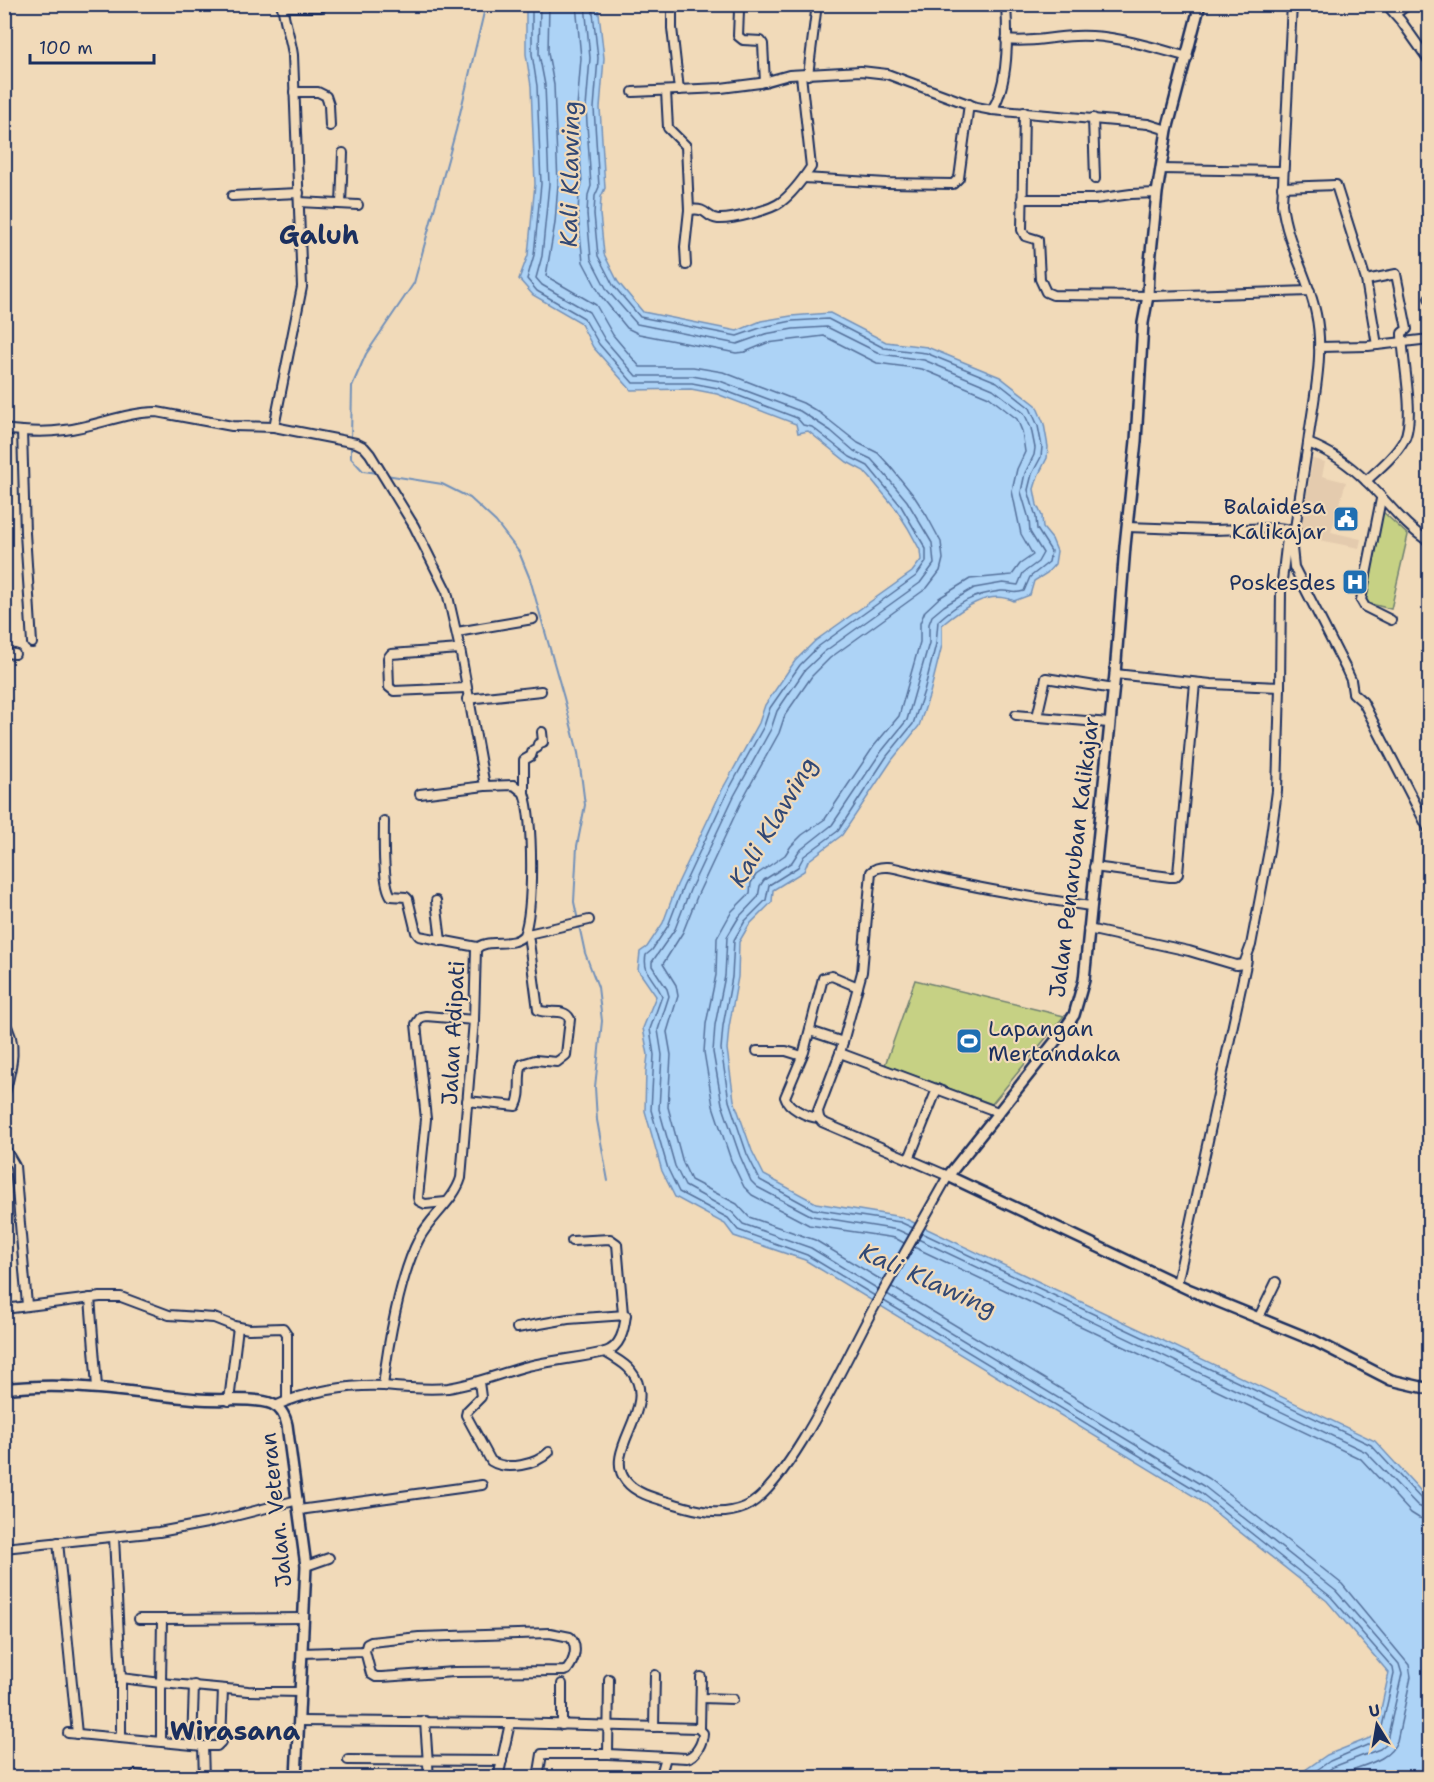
<svg xmlns="http://www.w3.org/2000/svg" width="1434" height="1782" viewBox="0 0 1434 1782" font-family="'Shantell Sans',sans-serif">
  <style>
    .built { fill: #e4cbae }
    .green { fill: #c6d184; stroke: #708071; stroke-width: 1.5 }
    .water { fill: #add3f6; stroke: #7391b9; stroke-width: 1.5 }
    .lines { fill: none; stroke-linecap: round; stroke-linejoin: round }
    .shore { stroke: #55719b; stroke-width: 1.5 }
    .stream { stroke: #7391b9; stroke-width: 2 }
    .minor-casing { stroke: #1b2f5e; stroke-width: 12 }
    .tertiary-casing { stroke: #1b2f5e; stroke-width: 14 }
    .minor { stroke: #f1dab9; stroke-width: 8 }
    .tertiary { stroke: #f1dab9; stroke-width: 9 }
    .labels { text-anchor: middle; dominant-baseline: central; stroke-width: 4.5; stroke-linejoin: round; paint-order: stroke }
    .poi-label { font-size: 22px; fill: #1b2f5e; stroke: #f1dab9; text-anchor: end }
    .street-label { font-size: 22px; fill: #1b2f5e; stroke: #f1dab9 }
    .water-label { font-size: 24px; font-style: italic; fill: #314875; stroke: #f1dab9 }
    .quarter-label { font-size: 26px; font-weight: bold; fill: #1b2f5e; stroke: #f1dab9 }
  </style>
  <rect width="100%" height="100%" fill="#f1dab9"/>
  <filter id="ink" filterUnits="userSpaceOnUse"><feTurbulence type="fractalNoise" baseFrequency=".0167" numOctaves="2"/><feDisplacementMap in="SourceGraphic" scale="12" xChannelSelector="R" yChannelSelector="G"/><feConvolveMatrix kernelMatrix="1 2 1 2 8 2 1 2 1" color-interpolation-filters="sRGB"/></filter>
  <g filter="url(#ink)">
    <!-- built -->
    <polygon class="built" points="1313,459 1325,462 1322,476 1346,482 1331,532 1361,539 1359,548 1299,536"/>
    <!-- green -->
    <g class="green">
      <polygon points="1382,511 1408,535 1391,609 1363,602"/>
      <polygon points="915,980 1064,1016 992,1104 885,1065"/>
    </g>
    <!-- water -->
    <path class="water" d="M526,5h72l6,53 -4,50 5,80 -4,9 -1,17 4,40 14,28 25,30 94,19 24,-10 30,-5 39,-3 56,29 41,5 73,30 36,28 8,19 4,23 -1,11 -9,18 -4,13 3,16 5,11 1,12 9,11 5,12 -2,13 -8,9 -13,8 -4,14 -16,6c-25,-12 -53,8 -72,24v20l-12,48 -11,33 -27,34 -50,75 -34,26 -4,10 -31,19 -1,12 -23,23 -10,17 -1,35 -9,50 -2,22 7,51 18,51 12,24 52,28 86,14 473,224 54,59v277h-134l32,-22 48,-19 14,-63 -62,-72 -130,-103 -392,-238 -71,-24 -9,-12 -50,-27 -13,-26 -17,-60 1,-40 2,-16 -5,-27 13,-32 -18,-26 2,-18 7,-5 16,-24 14,-38 45,-95 37,-67 6,-18 30,-44 20,-20 97,-69 9,-12 -1,-10 -12,-22 -12,-19 -24,-29 -8,-9 -17,-9 -39,-31 -10,2 -2,-9 -79,-30 -26,-5 -60,1 -38,-43 -13,-25 -47,-27 -14,-16 9,-24 7,-71 -4,-98 -5,-32z"/>
    <g class="lines">
      <!-- shore -->
      <g class="shore">
        <path d="M532,4v50l5,32 4,98 -7,71 -7,24 10,12 47,27 15,26 34,39h59l26,5 79,30 6,7 9,2 38,30 18,9 33,40 25,43v13l-10,14 -97,70 -19,19 -30,43 -6,18 -37,67 -44,94 -15,39 -16,24 -6,5c-4,19 10,25 16,41l-12,33 4,26 -3,55 17,59 11,23 49,26 10,12 69,25 68,41"/>
        <polyline points="540,4 539,54 545,85 549,184 542,256 536,278 542,285 589,312 605,340 636,376 692,376 720,381 800,411 831,431 854,451 871,459 882,471 907,501 932,543 934,564 920,583 824,652 805,670 777,711 771,729 734,796 690,890 675,929 652,962 652,966 667,989 669,996 658,1030 662,1055 659,1109 675,1166 685,1186 732,1212 743,1224 811,1248 878,1289"/>
        <polyline points="549,4 548,53 554,85 558,184 555,223 546,276 596,305 613,335 640,367 693,367 723,372 803,403 820,413 858,443 878,453 889,465 914,496 927,516 941,542 943,559 940,571 927,588 830,658 812,676 785,715 779,733 742,800 698,894 683,932 663,964 676,985 678,996 667,1032 671,1055 668,1107 683,1163 691,1180 737,1204 749,1217 815,1240 883,1281"/>
        <polyline points="576,4 581,58 577,108 582,184 579,193 578,214 583,262 601,296 627,328 639,334 736,353 745,352 767,343 824,336 877,363 922,369 989,397 1017,419 1022,431 1025,452 1017,469 1012,491 1021,534 1033,555 1020,564 1012,575 970,579 939,598 925,611 920,623 920,642 899,716 874,746 825,819 802,835 791,846 785,855 756,875 751,883 750,893 732,911 717,938 716,975 706,1024 704,1052 713,1106 731,1160 744,1187 752,1195 809,1225 895,1238 904,1243"/>
        <polyline points="585,4 590,58 586,108 591,186 588,195 587,214 591,259 607,290 637,324 737,344 765,334 793,329 827,327 881,354 924,360 993,389 1024,413 1031,428 1035,448 1034,455 1025,473 1021,492 1029,519 1030,532 1043,553 1038,562 1023,573 1018,585 1003,583 974,588 944,606 932,616 929,624 929,643 907,720 881,752 832,825 799,851 792,862 764,880 760,886 758,897 739,917 727,937 725,976 715,1025 713,1052 722,1104 740,1156 751,1181 757,1187 812,1216 898,1230 909,1235"/>
        <path d="M592,4l6,54 -4,50 5,79 -4,9 -1,18 4,42 15,29 27,32 97,19 26,-9 29,-6 36,-2 56,29 42,5 71,29 33,26 8,18 4,21 -1,10 -9,17 -4,16 8,27 1,12 14,22 -2,11 -19,15 -6,14c-13,4 -12,-1 -23,0 -27,3 -43,12 -63,30l-2,23 -12,47 -11,33 -26,32 -49,75 -34,25 -6,11 -29,18 -3,15 -21,21 -11,19 -2,37 -9,49 -2,23 8,52 18,53 13,26 53,29 87,13 13,6"/>
        <polyline points="922,1233 1371,1445 1423,1501 1430,1503"/>
        <polyline points="918,1239 1366,1452 1418,1506 1430,1511"/>
        <polyline points="914,1247 1361,1459 1411,1513 1419,1518 1430,1520"/>
        <path d="M892,1287l318,192 132,105 67,81 2,12 -14,64c-9,24 -43,24 -63,37"/>
        <polyline points="887,1294 1205,1487 1336,1591 1399,1664 1402,1674 1386,1744 1380,1749 1333,1767 1318,1778"/>
        <polyline points="884,1301 1201,1493 1331,1597 1393,1668 1394,1674 1379,1740 1330,1761 1305,1778"/>
      </g>
      <!-- stream -->
      <g class="stream">
        <polyline points="351,439 352,386 366,354 414,283 456,130 486,4"/>
        <polyline points="351,445 351,458 363,471 378,473"/>
        <polyline points="386,475 442,484 470,498 496,522 519,552 530,579 564,698 578,753 582,781 585,805 577,846 574,902 585,953 598,987 602,1021 595,1087 597,1120 608,1181"/>
      </g>
      <!-- minor casing -->
      <g class="minor-casing">
        <g id="minor">
          <polyline points="672,4 672,28 679,90"/>
          <path d="M1292,4l-10,200c5,41 26,71 34,110 9,41 -3,87 -8,129 21,8 42,22 58,38 22,21 38,45 64,61"/>
          <polyline points="1386,4 1401,21 1430,62"/>
          <polyline points="282,7 321,7"/>
          <polyline points="739,10 738,36 743,40 761,41 763,44 765,82"/>
          <polyline points="1395,14 1409,4"/>
          <path d="M1006,40c27,3 43,-3 69,-4 38,-2 76,11 113,21"/>
          <polyline points="808,75 817,4"/>
          <polyline points="666,91 668,128 686,146 689,210 685,247 686,265"/>
          <polyline points="294,92 318,92 326,96 329,105 330,126"/>
          <polyline points="633,92 721,88 760,83 789,75 861,71 887,74 976,107 992,110 1148,124 1167,130"/>
          <path d="M992,110c17,-27 16,-74 14,-106"/>
          <polyline points="1024,112 1022,230 1025,236 1038,240 1040,279 1046,292 1053,295 1154,296 1310,291"/>
          <polyline points="1093,118 1095,179"/>
          <polyline points="1161,169 1282,171"/>
          <polyline points="804,178 887,183 953,184 959,178 969,104"/>
          <polyline points="1282,187 1336,185 1366,280 1377,345"/>
          <polyline points="232,196 299,193"/>
          <polyline points="1022,199 1095,199 1131,194 1157,193"/>
          <polyline points="299,202 358,205"/>
          <polyline points="341,204 343,153"/>
          <path d="M689,210c20,-3 16,8 29,9 13,1 53,-9 63,-17 12,-9 22,-23 30,-35l-10,-92"/>
          <path d="M1366,280l30,-6 11,55 -5,4c0,26 14,85 2,107 -9,16 -25,29 -38,41"/>
          <polyline points="1429,298 1430,298"/>
          <polyline points="1319,347 1368,346 1430,339"/>
          <path d="M274,427l28,-140 -9,-232c-2,-17 -9,-33 -11,-51"/>
          <path d="M4,429c21,3 41,4 61,1 32,-4 61,-18 92,-18l75,14 42,1 82,16 8,4 6,7 44,72 33,66 13,57 25,137 29,-1 10,8c9,27 10,115 0,142 -12,14 -37,2 -48,14l-2,71 -13,158c-7,23 -31,39 -42,61 -19,36 -31,105 -36,147"/>
          <polyline points="22,431 25,533 32,643"/>
          <polyline points="1308,443 1292,548 1294,567 1346,669 1351,680 1353,693 1363,702 1430,832"/>
          <polyline points="1381,499 1361,600 1365,607 1391,620"/>
          <polyline points="1127,527 1213,530 1278,528 1291,530"/>
          <polyline points="457,632 533,619"/>
          <polyline points="460,649 391,654 388,658 389,687 394,691 466,688"/>
          <polyline points="4,653 15,654"/>
          <polyline points="1115,674 1211,684 1280,687 1281,589 1288,530"/>
          <polyline points="467,699 541,691"/>
          <polyline points="1016,715 1109,723"/>
          <polyline points="1037,717 1046,678 1114,689"/>
          <polyline points="524,793 524,760 531,756 533,750 537,748 538,744 543,742 542,732"/>
          <polyline points="420,794 485,786"/>
          <path d="M384,821c0,17 -2,62 7,75l15,1 2,2 8,33 3,4 58,11"/>
          <polyline points="1094,867 1170,877 1175,877 1178,874 1195,683"/>
          <polyline points="436,901 441,941"/>
          <polyline points="1088,929 1189,951 1236,965 1244,964 1251,945 1269,850 1277,791 1280,687"/>
          <polyline points="527,931 528,934 589,920"/>
          <path d="M4,1022c16,22 6,51 0,75"/>
          <polyline points="810,1031 843,1042"/>
          <polyline points="757,1051 786,1051 802,1056"/>
          <polyline points="840,1053 998,1112"/>
          <path d="M467,1101l49,5c7,-12 1,-29 6,-42l13,-4 22,2 9,-7 4,-36c-6,-12 -21,-4 -32,-9l-10,-76"/>
          <path d="M819,1118c-12,-1 -31,-10 -34,-21l19,-45 19,-74 9,-2 26,11"/>
          <polyline points="4,1147 15,1166 27,1305"/>
          <polyline points="909,1159 937,1089"/>
          <polyline points="446,1202 425,1204 419,1201 418,1197 426,1119 416,1024 421,1017 426,1016 474,1020"/>
          <polyline points="572,1241 610,1239 617,1244 623,1314"/>
          <polyline points="1177,1284 1247,960"/>
          <polyline points="90,1298 97,1387"/>
          <polyline points="4,1309 100,1297 121,1297 169,1315 214,1318 234,1326 249,1329 283,1328 287,1334 287,1400"/>
          <polyline points="1259,1317 1276,1282"/>
          <path d="M605,1352c9,6 20,11 26,19 30,36 -30,79 -5,110 11,14 33,18 49,23 23,7 46,13 70,3 43,-19 103,-152 127,-196 25,-45 51,-90 76,-135l-126,-54 -3,-4 -1,-7 22,-58 22,-81 9,-100c9,-9 25,-4 36,-1 60,16 121,26 183,35"/>
          <path d="M479,1382l2,15 -14,14 -1,4 25,46c16,10 45,4 58,-9"/>
          <polyline points="229,1401 238,1327"/>
          <path d="M275,1406c30,-14 75,-22 109,-20 21,2 42,4 64,2 28,-4 53,-15 80,-22 25,-6 52,-8 77,-14 16,-5 19,-22 21,-37l-58,4 -51,9"/>
          <polyline points="299,1510 482,1485"/>
          <polyline points="114,1537 121,1678 121,1737"/>
          <polyline points="58,1542 77,1734"/>
          <polyline points="4,1548 159,1532 207,1523 298,1500"/>
          <polyline points="306,1566 329,1558"/>
          <polyline points="162,1619 304,1618"/>
          <path d="M302,1653l63,-2 2,-7 4,-2 48,-5 131,-4 20,4c9,10 4,24 -3,33l-3,1 -110,1 -72,5h-6l-5,-3 -6,-23"/>
          <polyline points="121,1678 161,1683 162,1619 139,1619"/>
          <polyline points="701,1698 733,1699"/>
          <polyline points="299,1721 510,1723 498,1778"/>
          <polyline points="425,1721 429,1778"/>
          <path d="M510,1723l188,5 5,5c0,9 -7,23 -16,25l-79,-4h-66l-4,24"/>
          <polyline points="562,1725 562,1684"/>
          <polyline points="654,1727 655,1675"/>
          <polyline points="700,1729 701,1677"/>
          <polyline points="68,1733 203,1746 204,1778"/>
          <polyline points="161,1741 161,1683 248,1691 300,1692"/>
          <polyline points="192,1745 194,1685"/>
          <polyline points="203,1746 217,1746 221,1742 223,1689"/>
          <polyline points="608,1754 609,1679"/>
          <polyline points="348,1760 502,1761"/>
          <polyline points="135,1775 163,1778"/>
          <polyline points="660,1778 666,1757"/>
        </g>
      </g>
      <!-- tertiary casing -->
      <g class="tertiary-casing">
        <g id="tertiary">
          <polyline points="1200,4 1167,130 1157,193 1149,272 1148,296 1143,323 1136,441 1125,546 1115,674 1084,980 1074,1015 1061,1034 948,1176 1190,1290 1315,1341 1391,1380 1430,1389"/>
          <path d="M4,1389c68,-8 127,4 194,10 19,2 59,-2 74,5 9,4 13,11 15,21l19,141 -10,212"/>
        </g>
      </g>
      <!-- minor -->
      <use href="#minor" class="minor"/>
      <!-- tertiary -->
      <use href="#tertiary" class="tertiary"/>
    </g>
  </g>
  <!-- icons -->
  <defs>
    <g id="civic-square" transform="scale(1.35)"><rect x="-9" y="-9" width="18" height="18" rx="4" fill="#1f6fb2" stroke="#f1dab9"/><path d="M-.6-6.5H3V-4.5H.6V-3L4-1V1h2V6H-6V1h2V-1L-.6-3ZM-1.2 2.5V6h2.4V2.5Z" fill="#fff"/></g>
    <g id="hospital-square" transform="scale(1.35)"><rect x="-9" y="-9" width="18" height="18" rx="4" fill="#1f6fb2" stroke="#f1dab9"/><path d="M-5-5h3v3.5h4V-5h3V5h-3V1.5h-4V5h-3Z" fill="#fff"/></g>
    <g id="stadium-square" transform="scale(1.35)"><rect x="-9" y="-9" width="18" height="18" rx="4" fill="#1f6fb2" stroke="#f1dab9"/><path d="M0-5a6.5 5 0 1 0 0 10a6.5 5 0 1 0 0-10ZM-3.5-1.8h7v3.6h-7Z" fill="#fff"/></g>
  </defs>
  <g fill-rule="evenodd">
    <use href="#civic-square" x="1346" y="519"/>
    <use href="#hospital-square" x="1355" y="582"/>
    <use href="#stadium-square" x="969" y="1041"/>
  </g>
  <g class="labels">
    <!-- poi labels -->
    <g class="poi-label">
      <text x="1326" y="506">Balaidesa<tspan x="1326" dy="25">Kalikajar</tspan></text>
      <text x="1336" y="582">Poskesdes</text>
      <text x="988" y="1028" text-anchor="start">Lapangan<tspan x="988" dy="25">Mertandaka</tspan></text>
    </g>
    <!-- street labels -->
    <g class="street-label">
      <text transform="translate(1074 857) rotate(-83)">Jalan Penaruban Kalikajar</text>
      <text transform="translate(453 1033) rotate(-87)">Jalan Adipati</text>
      <text transform="translate(276 1510) rotate(-96)">Jalan. Veteran</text>
    </g>
    <!-- water labels -->
    <g class="water-label">
      <text transform="translate(570 174) rotate(-89)">Kali Klawing</text>
      <text transform="translate(773 822) rotate(-59)">Kali Klawing</text>
      <text transform="translate(928 1280) rotate(24)">Kali Klawing</text>
    </g>
    <!-- quarter labels -->
    <g class="quarter-label">
      <text x="319" y="234">Galuh</text>
      <text x="235" y="1730">Wirasana</text>
    </g>
  </g>
  <!-- margin -->
  <rect width="1434" height="1782" fill="none" stroke="#f1dab9" stroke-width="24"/>
  <rect x="12" y="12" width="1410" height="1758" fill="none" stroke="#1b2f5e" stroke-width="2" filter="url(#ink)"/>
  <!-- north arrow -->
  <g transform="translate(1377 1725) rotate(349)" stroke="#f1dab9" stroke-width="4.5" paint-order="stroke">
  <path d="M0-4.5L10 22L0 15L-10 22Z" fill="#1b2f5e"/>
  <text y="-9" font-size="16" font-weight="bold" text-anchor="middle" fill="#1b2f5e">U</text>
  </g>
  <!-- scale -->
  <path d="M30 54v9h124v-9" fill="none" stroke="#1b2f5e" stroke-width="3"/>
  <text x="39" y="54" font-size="18" fill="#1b2f5e" stroke="#f1dab9" stroke-width="4.5" paint-order="stroke">100 m</text>
</svg>
